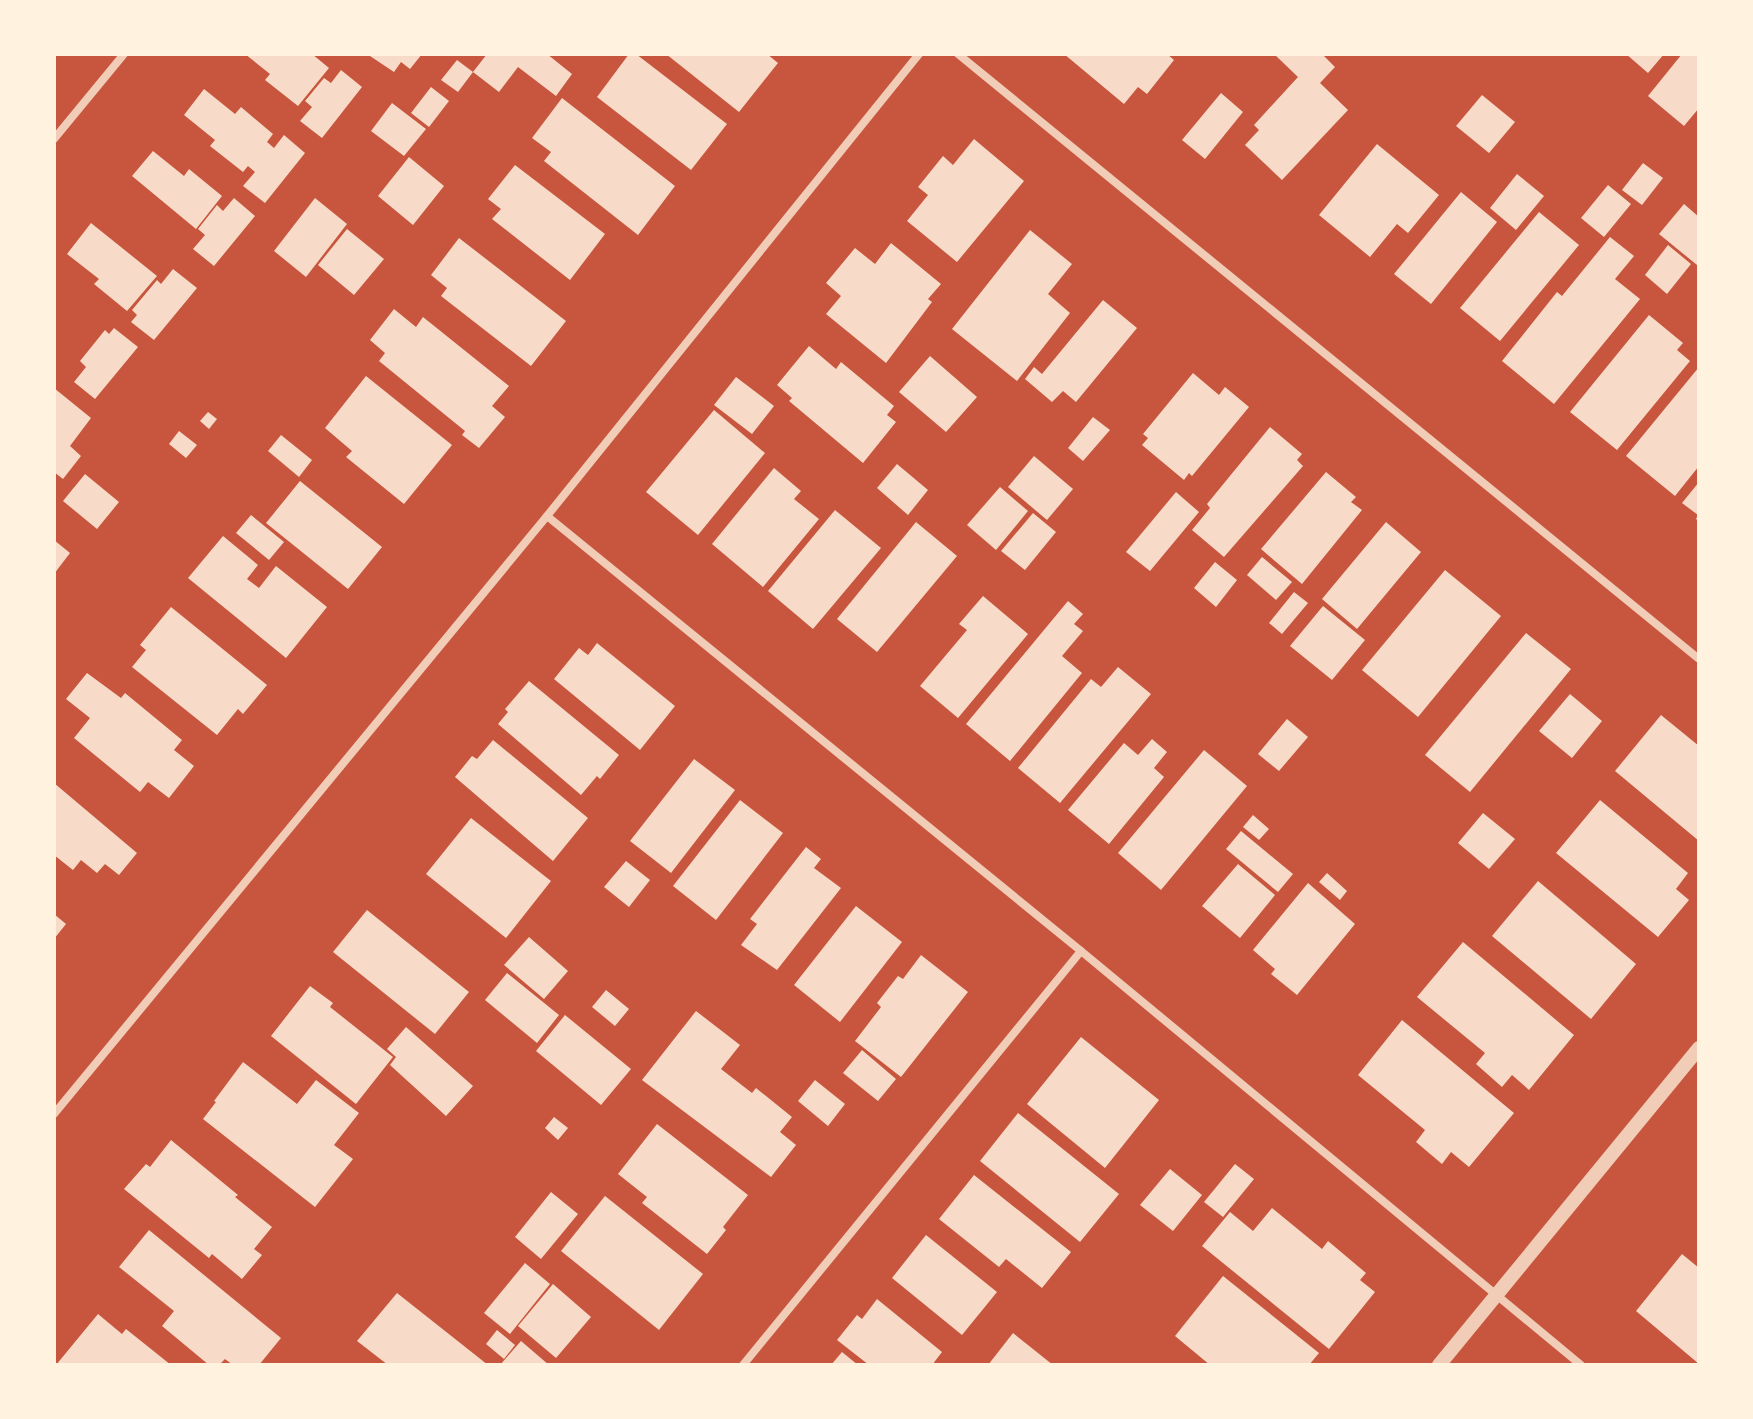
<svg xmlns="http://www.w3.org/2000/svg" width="1753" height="1419" viewBox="0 0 1753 1419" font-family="'Roboto Condensed',sans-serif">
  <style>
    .building { fill: #f7dbc8 }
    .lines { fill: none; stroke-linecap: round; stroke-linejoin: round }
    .minor { stroke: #f1ccb7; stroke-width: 8 }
    .tertiary { stroke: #f1ccb7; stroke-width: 14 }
  </style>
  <rect width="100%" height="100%" fill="#c8553d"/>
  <!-- building -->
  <g class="building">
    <polygon points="245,54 312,54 329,68 298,106 265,80 270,74"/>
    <polygon points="367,54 422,54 410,69 401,62 394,72"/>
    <polygon points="487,54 547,54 572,74 556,96 518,67 499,92 473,72"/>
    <polygon points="629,54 636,54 727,124 691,170 597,97"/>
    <polygon points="666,54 767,54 778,63 739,112"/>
    <polygon points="1064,54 1167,54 1174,60 1147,94 1138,87 1124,104"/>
    <polygon points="1274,54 1322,54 1335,67 1320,83 1348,110 1282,180 1245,145 1259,130 1254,125 1298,77"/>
    <polygon points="1626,54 1664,54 1648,73"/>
    <polygon points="1682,54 1699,54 1699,108 1684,126 1648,96"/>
    <polygon points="457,60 473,72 458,92 441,80"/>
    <polygon points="341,70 362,87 322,138 300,121 312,107 305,101 324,78 331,83"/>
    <polygon points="431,87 449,101 429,127 411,113"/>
    <polygon points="204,89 235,114 241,107 273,134 267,142 274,148 284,135 305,153 265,203 243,186 255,172 248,166 243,172 210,146 215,140 184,115"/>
    <polygon points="1221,93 1243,112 1205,159 1182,140"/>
    <polygon points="1482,95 1515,122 1489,153 1456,126"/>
    <polygon points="562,98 675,186 638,235 544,161 551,152 532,138"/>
    <polygon points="392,103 426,129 404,156 371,131"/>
    <polygon points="974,139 1024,181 957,262 907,221 928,195 918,187 943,156 953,165"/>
    <polygon points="1377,144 1439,195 1408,233 1397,224 1370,257 1319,215"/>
    <polygon points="153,151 184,176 189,169 222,196 196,229 132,176"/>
    <polygon points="409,157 444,186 413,225 378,196"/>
    <polygon points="1643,163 1663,178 1642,205 1622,190"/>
    <polygon points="515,165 605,234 570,280 492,219 501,209 488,199"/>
    <polygon points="1517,174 1544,196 1516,230 1490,208"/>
    <polygon points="1608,185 1631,204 1604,237 1581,218"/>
    <polygon points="1461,192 1497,222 1431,304 1394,274"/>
    <polygon points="234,198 255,216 214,266 193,249 205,235 198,229 217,205 223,211"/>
    <polygon points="315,198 347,224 306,277 274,251"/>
    <polygon points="1684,204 1699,217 1699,262 1697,265 1659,234"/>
    <polygon points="1539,212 1579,245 1500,341 1460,308"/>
    <polygon points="91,223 157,276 127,311 94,284 99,279 67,254"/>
    <polygon points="347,229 384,259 354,295 318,265"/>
    <polygon points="1030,230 1072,264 1048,294 1070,313 1017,381 952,329"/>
    <polygon points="1610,237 1634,256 1615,279 1640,299 1554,404 1502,361 1557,292 1562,296"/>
    <polygon points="459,238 566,321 531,366 441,296 447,288 431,275"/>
    <polygon points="891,243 941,284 928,299 932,302 886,363 826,314 841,296 826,283 855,248 875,264"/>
    <polygon points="1668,245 1691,264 1667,294 1645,275"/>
    <polygon points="173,269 197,288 154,340 131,322 137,315 132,310 157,280 161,284"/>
    <polygon points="1103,300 1137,328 1076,402 1063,391 1052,402 1025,379 1034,367 1042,374"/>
    <polygon points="394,309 416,327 423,317 509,386 492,406 505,417 479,448 462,435 465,431 379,361 385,353 370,340"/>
    <polygon points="1649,315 1683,343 1677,350 1690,361 1617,450 1570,412"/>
    <polygon points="114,328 138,347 95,399 74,382 86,367 80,361 105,330 109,334"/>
    <polygon points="809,346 836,369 841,362 894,406 887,415 896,422 863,463 789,401 792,398 777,385"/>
    <polygon points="930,356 977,397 946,432 899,392"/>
    <polygon points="1699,367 1699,466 1675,496 1626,456"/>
    <polygon points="1193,373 1219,395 1225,387 1249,407 1192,476 1189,473 1184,480 1142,445 1148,438 1143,434"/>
    <polygon points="366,376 452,445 404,504 346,457 352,451 325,428"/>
    <polygon points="736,377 774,406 752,434 714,405"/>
    <polygon points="54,388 91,418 70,446 81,456 63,479 54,472"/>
    <polygon points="714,410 765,453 698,535 646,492"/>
    <polygon points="208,412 217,419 209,429 200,421"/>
    <polygon points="1093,417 1110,430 1083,461 1068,448"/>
    <polygon points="1270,427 1302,454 1297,460 1303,466 1224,557 1192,530 1210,508 1207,504"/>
    <polygon points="179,431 197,445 186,458 169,444"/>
    <polygon points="281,435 312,460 299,477 268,451"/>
    <polygon points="1034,456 1073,489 1047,520 1008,487"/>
    <polygon points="897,464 928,490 908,515 877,488"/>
    <polygon points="774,468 801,491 794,499 819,519 763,587 712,544"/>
    <polygon points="1326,472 1356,497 1351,502 1362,510 1302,584 1261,549"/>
    <polygon points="85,474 119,502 97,529 63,501"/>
    <polygon points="300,481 382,547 348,589 266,523"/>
    <polygon points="1699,482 1699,521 1696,519 1698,515 1682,503"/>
    <polygon points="1000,487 1028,511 996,550 967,525"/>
    <polygon points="1176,492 1199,512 1150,571 1126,552"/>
    <polygon points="835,510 881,548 813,629 768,591"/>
    <polygon points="1033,513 1056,532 1025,570 1001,551"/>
    <polygon points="251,515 284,542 269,560 236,533"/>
    <polygon points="916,522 957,556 877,652 837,619"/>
    <polygon points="1386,522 1421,552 1357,629 1322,599"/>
    <polygon points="223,536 258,565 247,579 259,588 276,566 327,607 286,658 188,578"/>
    <polygon points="54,540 70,553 54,574"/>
    <polygon points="1262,557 1292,582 1276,600 1247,575"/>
    <polygon points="1215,562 1237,580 1216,607 1194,588"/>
    <polygon points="1445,570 1501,616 1418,717 1362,670"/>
    <polygon points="1294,592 1308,603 1282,634 1269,623"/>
    <polygon points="983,596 1028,634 958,718 920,686 967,630 959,624"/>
    <polygon points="1068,601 1083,614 1074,624 1083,631 1062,656 1082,673 1010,761 966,724"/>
    <polygon points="1323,606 1365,640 1332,680 1290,646"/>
    <polygon points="171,607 267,685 243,714 238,709 217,735 132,667 146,650 140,645"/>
    <polygon points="1526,633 1571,669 1470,792 1425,755"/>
    <polygon points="597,643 675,706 640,750 554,679 579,648 588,655"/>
    <polygon points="1118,667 1151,694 1060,803 1018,768 1091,679 1101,687"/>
    <polygon points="87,673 121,698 125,693 182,740 174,750 194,766 169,798 148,782 140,792 74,738 90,718 66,699"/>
    <polygon points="529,681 619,755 600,779 597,776 581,795 498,724 508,712 505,709"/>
    <polygon points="1570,694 1602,721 1572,758 1539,731"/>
    <polygon points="1661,715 1699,746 1699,841 1615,771"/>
    <polygon points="1287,719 1308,737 1279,771 1258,754"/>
    <polygon points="1152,739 1167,752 1154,768 1164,777 1109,844 1068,810 1124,743 1138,755"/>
    <polygon points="493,740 588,818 553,861 455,777 472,756 477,759"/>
    <polygon points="1204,750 1247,786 1161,890 1118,853"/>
    <polygon points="694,759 735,790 671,873 630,841"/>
    <polygon points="54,783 137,853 119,875 105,864 97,873 81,860 73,870 54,855"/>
    <polygon points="740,800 783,833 716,920 673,886"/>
    <polygon points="1600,800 1688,873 1676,889 1689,900 1658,937 1556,853"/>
    <polygon points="1483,813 1515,839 1489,869 1458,843"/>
    <polygon points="1253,815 1269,829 1259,840 1243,827"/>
    <polygon points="471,818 551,881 506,938 426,874"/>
    <polygon points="1241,831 1293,874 1278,892 1226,849"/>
    <polygon points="806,847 821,859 814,868 841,888 777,970 741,945 757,924 750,919"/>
    <polygon points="626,861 650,880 629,907 604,887"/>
    <polygon points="1238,864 1275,895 1240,938 1202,906"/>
    <polygon points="1327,873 1347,891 1340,900 1319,882"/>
    <polygon points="1538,881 1636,964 1591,1019 1492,936"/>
    <polygon points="1308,883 1355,924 1297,995 1271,974 1275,969 1253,950"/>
    <polygon points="856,906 902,942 840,1022 794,985"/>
    <polygon points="367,910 469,992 435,1034 333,952"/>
    <polygon points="54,914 66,924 54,939"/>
    <polygon points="529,937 568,971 544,999 504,965"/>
    <polygon points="1463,942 1574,1035 1529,1090 1512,1075 1502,1087 1476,1064 1485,1053 1417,997"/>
    <polygon points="921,955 968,992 901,1077 855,1041 881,1007 877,1003 898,976 903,979"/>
    <polygon points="507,973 559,1015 537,1043 485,1000"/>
    <polygon points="310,986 333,1003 330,1007 393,1057 356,1104 271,1036"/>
    <polygon points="606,990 629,1009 615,1026 592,1007"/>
    <polygon points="696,1011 740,1045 721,1069 752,1093 756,1088 792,1117 780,1132 796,1145 771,1177 642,1080"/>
    <polygon points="565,1015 631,1069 601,1105 536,1051"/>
    <polygon points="1402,1020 1514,1113 1469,1167 1451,1152 1442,1164 1416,1142 1425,1130 1358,1075"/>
    <polygon points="406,1027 473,1086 446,1116 390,1065 396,1057 387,1049"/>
    <polygon points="1081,1037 1159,1100 1105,1168 1027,1104"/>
    <polygon points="862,1050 896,1079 878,1101 843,1073"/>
    <polygon points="243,1062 297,1104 316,1080 359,1113 334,1145 353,1159 315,1207 203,1119 216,1102 214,1101"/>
    <polygon points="815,1080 845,1104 828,1126 798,1101"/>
    <polygon points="1018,1113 1119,1194 1080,1242 980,1161"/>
    <polygon points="554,1117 568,1128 558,1140 545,1128"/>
    <polygon points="657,1124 748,1195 723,1227 726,1230 707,1254 642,1203 647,1197 618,1174"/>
    <polygon points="171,1140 238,1195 235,1197 272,1227 254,1249 262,1255 242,1279 212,1254 209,1258 124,1189 146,1164 150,1167"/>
    <polygon points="1235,1164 1254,1179 1223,1217 1204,1202"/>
    <polygon points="1170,1169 1202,1195 1173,1231 1140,1205"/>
    <polygon points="974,1175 1071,1252 1042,1288 1006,1259 999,1267 939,1219"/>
    <polygon points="551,1192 578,1214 541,1259 515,1237"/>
    <polygon points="605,1196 703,1274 659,1330 561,1251"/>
    <polygon points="1272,1208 1322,1249 1328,1241 1366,1273 1360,1280 1375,1292 1329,1349 1202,1246 1230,1212 1253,1231"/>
    <polygon points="149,1230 281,1338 259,1365 233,1365 225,1359 219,1365 209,1365 162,1326 174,1311 119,1267"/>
    <polygon points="926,1235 997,1292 962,1335 892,1278"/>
    <polygon points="1682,1254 1699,1268 1699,1364 1636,1311"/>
    <polygon points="525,1263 550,1284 510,1334 484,1313"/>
    <polygon points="1223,1276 1319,1353 1309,1365 1210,1365 1175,1336"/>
    <polygon points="553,1284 591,1317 556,1358 518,1326"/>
    <polygon points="397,1293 488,1365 388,1365 357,1341"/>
    <polygon points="877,1299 942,1352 932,1365 869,1365 837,1340 857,1315 862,1319"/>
    <polygon points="98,1314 122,1334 126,1329 171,1365 56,1365"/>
    <polygon points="497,1330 515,1345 504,1359 486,1344"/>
    <polygon points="1013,1333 1053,1365 988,1365"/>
    <polygon points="521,1341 549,1365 500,1365"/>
    <polygon points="842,1352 858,1365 831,1365"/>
  </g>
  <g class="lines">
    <!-- minor -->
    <g class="minor">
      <polyline points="958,54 1699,659"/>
      <polyline points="54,139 124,54"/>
      <polyline points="547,516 1081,951 1581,1365"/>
      <polyline points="54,1114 547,516 919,54"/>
      <polyline points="743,1365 1081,951"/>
    </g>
    <!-- tertiary -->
    <polyline class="tertiary" points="1439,1365 1699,1048"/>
  </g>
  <!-- border -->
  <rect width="1753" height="1419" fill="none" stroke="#fff3e0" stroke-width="112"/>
</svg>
